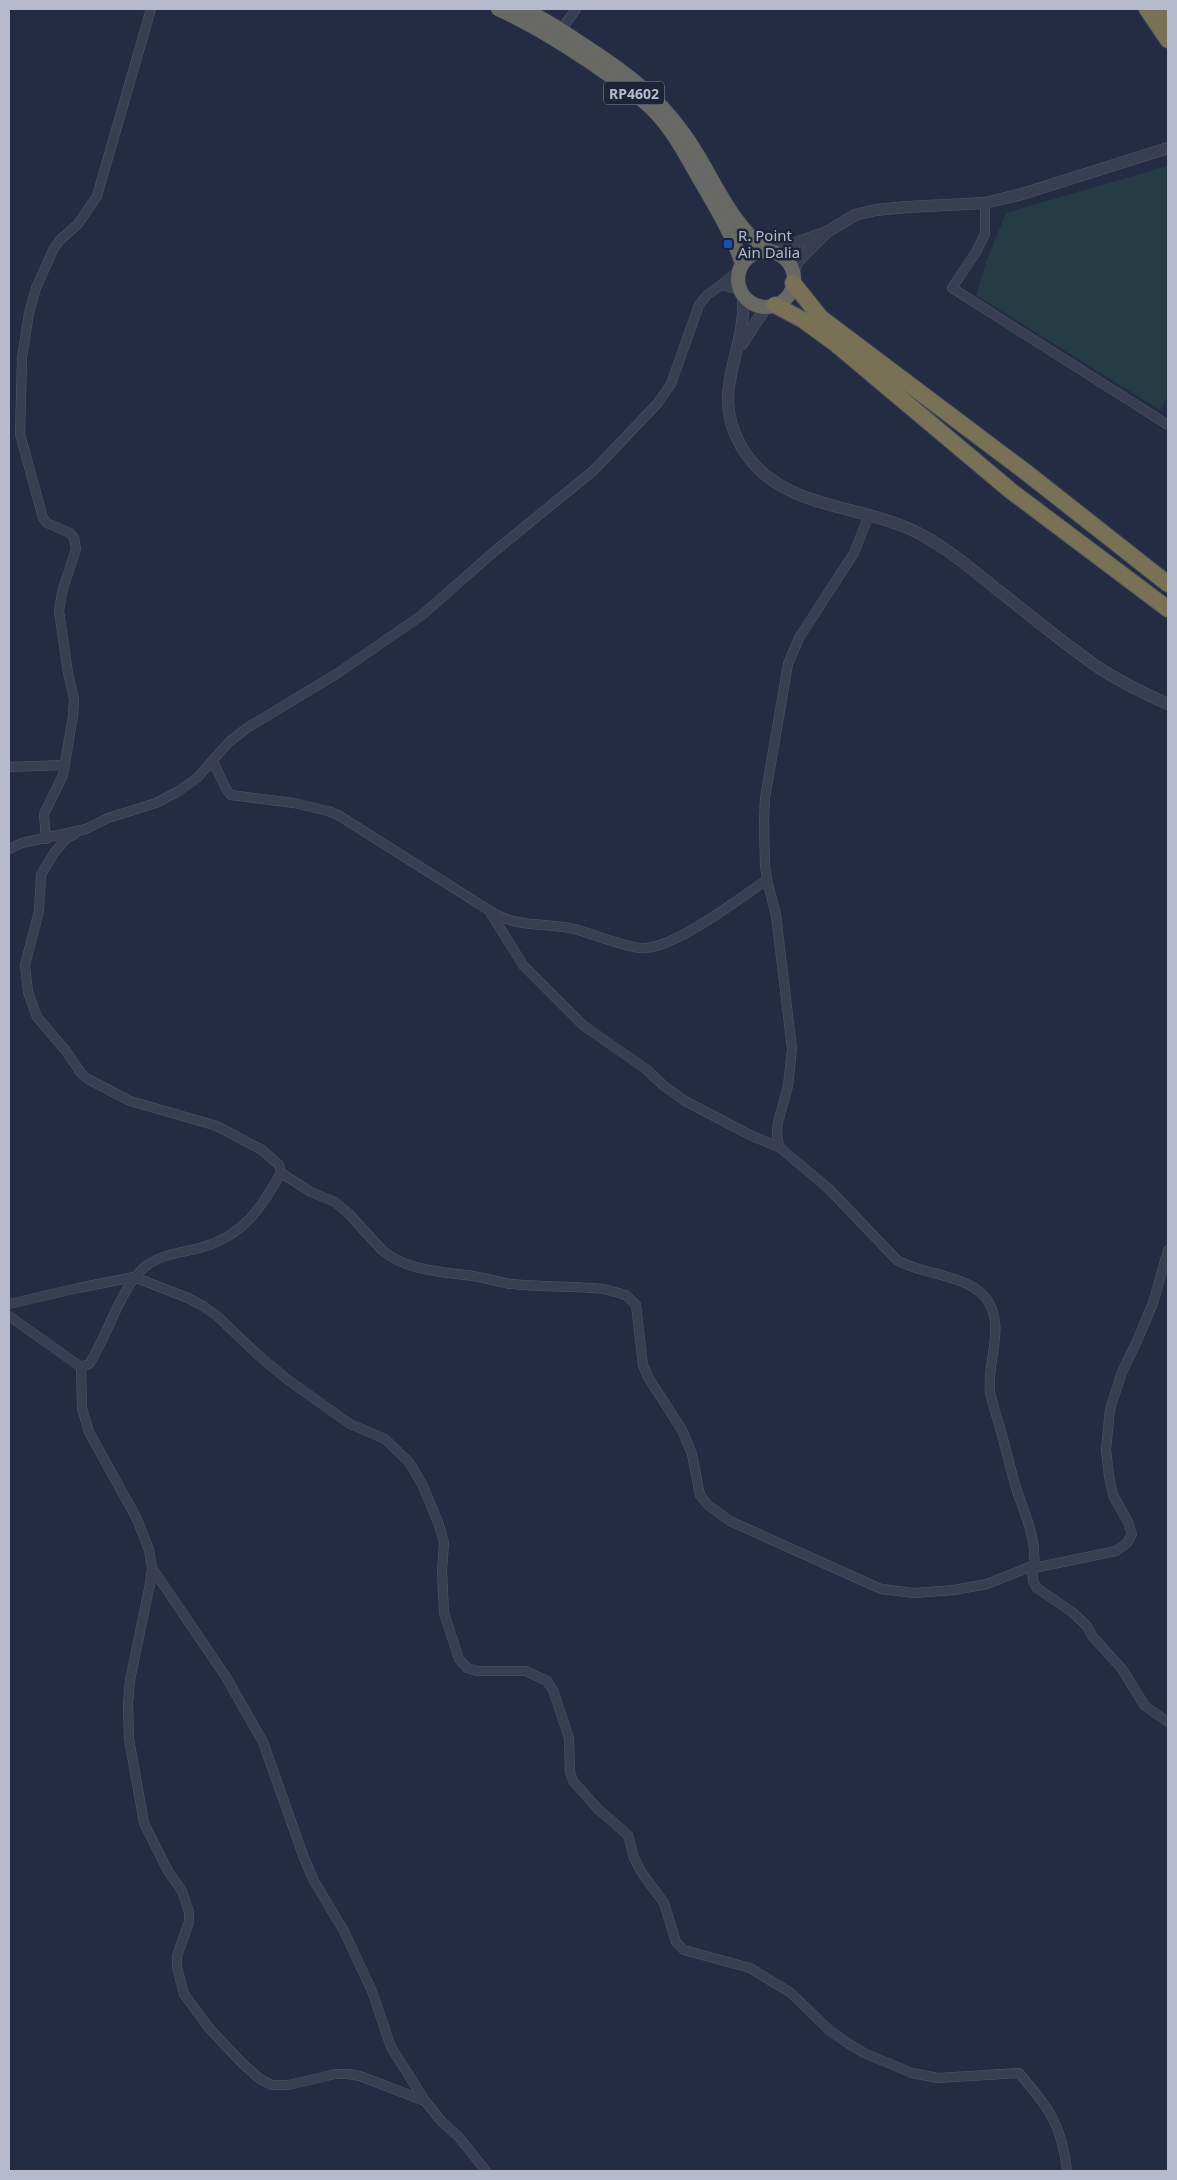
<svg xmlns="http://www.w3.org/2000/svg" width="1177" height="2180" viewBox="0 0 1177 2180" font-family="'Noto Sans',sans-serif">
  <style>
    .green { fill: #263c44 }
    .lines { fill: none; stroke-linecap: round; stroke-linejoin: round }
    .minor-casing { stroke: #50576a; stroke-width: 10 }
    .tertiary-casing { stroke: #50576a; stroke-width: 12 }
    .trunk-casing { stroke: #40475a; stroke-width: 15 }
    .motorway-casing { stroke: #40475a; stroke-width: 18 }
    .minor { stroke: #383f53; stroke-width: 9 }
    .tertiary { stroke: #383f53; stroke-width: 11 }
    .trunk { stroke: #686864; stroke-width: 14 }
    .motorway { stroke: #797155; stroke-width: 16 }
    .transit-dot { fill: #1a4fb4; stroke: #1d2438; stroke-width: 2 }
    .labels { text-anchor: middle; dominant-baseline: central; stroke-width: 5; stroke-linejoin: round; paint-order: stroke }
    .shield { fill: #1d2438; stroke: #878ea0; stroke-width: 1 }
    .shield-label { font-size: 14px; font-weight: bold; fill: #b5bbcd }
    .poi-label { font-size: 15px; fill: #b5bbcd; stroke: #1d2438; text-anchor: start }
  </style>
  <rect width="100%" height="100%" fill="#242c43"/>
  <!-- green -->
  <polygon class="green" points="1168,166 1168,396 1160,410 976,295 986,262 1006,213"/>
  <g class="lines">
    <!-- minor casing -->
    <g class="minor-casing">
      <g id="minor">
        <polyline points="561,30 576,9"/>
        <polyline points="985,203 985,234 976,252 952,288 1168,425"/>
        <polyline points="738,271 721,285 739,289"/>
        <path d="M869,515l-15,38 -55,85 -11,26 -23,134 -1,23 1,45 2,14 9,35 16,134 -4,37 -10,36 -1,11 2,14 49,41 69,72c25,15 67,14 87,36 24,27 2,66 6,96 2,10 5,19 8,29 7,23 12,47 19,70 9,26 20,49 17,77l82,-17 11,-8 5,-9 -4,-12 -15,-27 -4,-19 -3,-26 4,-41 12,-37 15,-31 16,-38 15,-53"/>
        <path d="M213,762c5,8 12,29 18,33l63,8 34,8 10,4 157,99c24,13 49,9 75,14 23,5 46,17 70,20 31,4 99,-50 127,-68"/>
        <polyline points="9,767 63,765"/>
        <polyline points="46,839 44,814 63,775 73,716 74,699 68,673 59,611 62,592 76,549 74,538 70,533 47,523 43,518 20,434 22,358 29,313 36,288 54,248 60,240 78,224 97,196 151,9"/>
        <polyline points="9,849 22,843 86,829 108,818 156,803 177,792 197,778 229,742 247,728 338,673 422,615 496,550 593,471 657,404 671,384 699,305 707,295 721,285"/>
        <polyline points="490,912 523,965 584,1026 646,1069 664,1086 685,1101 752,1136 779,1147"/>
        <path d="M281,1173l30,19 24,10 14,12 33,36c24,21 61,22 91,26 13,2 26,6 38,8 31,3 62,2 93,5l22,6 10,10 7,60 5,12 34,53 10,24 8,41 8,10 22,16 151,68 33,4 40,-3 33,-6 45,-18 1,15 4,7 35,24 14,13 7,12 29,32 23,37 23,16"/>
        <path d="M9,1304l69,-16 56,-11 54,21 15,8 13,9 42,40 30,25 62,44 35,15 24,23 14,24 16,39 5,18 -2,28 2,42 15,46 8,9 10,3h49l21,10 6,9 16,48 1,34 3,9 25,28 30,26 6,23 8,15 22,30 12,39 8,8 66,18 41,25 38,37 17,12 18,11 48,20 26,5 81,-5c30,36 43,51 48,98"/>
        <path d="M9,1316l72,51 8,-3c19,-28 31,-77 57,-98 17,-13 37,-13 57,-19 41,-12 58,-39 78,-74l-2,-8 -17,-15 -45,-24 -87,-25 -42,-22 -7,-6 -15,-22 -29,-34 -9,-25 -3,-27 14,-54 2,-36 13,-22 13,-15 8,-4"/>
        <polyline points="81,1367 82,1408 89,1432 137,1519 149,1550 152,1568 150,1584 130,1680 128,1704 129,1739 144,1823 168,1871 182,1891 189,1912 189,1922 177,1956 177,1967 184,1994 209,2028 242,2063 260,2079 272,2085 289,2085 335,2074 348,2074 360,2076 425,2101"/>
        <polyline points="152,1568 226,1677 263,1742 304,1858 314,1881 344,1931 372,1991 391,2047 425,2101 443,2123 458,2136 486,2171"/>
      </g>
    </g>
    <!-- tertiary casing -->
    <g class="tertiary-casing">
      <g id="tertiary">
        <polyline points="773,251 827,232 855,215 876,210 907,207 985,203 1022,194 1168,148"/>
        <polyline points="793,272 798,261 826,233"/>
        <path d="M743,296c4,57 -34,94 -2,150 35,62 111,57 169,83 33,15 61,40 89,62 32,25 63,51 96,74 23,16 48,28 73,39"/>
        <polyline points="742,344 766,307"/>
      </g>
    </g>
    <!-- trunk casing -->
    <g class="trunk-casing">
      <g id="trunk">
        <path d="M498,9c34,15 67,36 98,57 19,14 40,27 57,44 19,19 31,42 44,65 17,29 34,57 45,88"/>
        <path d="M523,9c20,9 40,22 59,35 39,25 75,51 102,90 27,36 45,92 84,116"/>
        <circle cx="766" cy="279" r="28"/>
      </g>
    </g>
    <!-- motorway casing -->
    <g class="motorway-casing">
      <g id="motorway">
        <polyline points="1147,9 1168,40"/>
        <polyline points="1163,9 1168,16"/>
        <polyline points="793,283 821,318 1027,473 1168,584"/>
        <polyline points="775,305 803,320 836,344 1011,491 1168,609"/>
      </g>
    </g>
    <!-- minor -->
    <use href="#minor" class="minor"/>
    <!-- tertiary -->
    <use href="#tertiary" class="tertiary"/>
    <!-- trunk -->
    <use href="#trunk" class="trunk"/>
    <!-- motorway -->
    <use href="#motorway" class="motorway"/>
  </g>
  <!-- markers -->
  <rect class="transit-dot" x="723" y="239" width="10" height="10" rx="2.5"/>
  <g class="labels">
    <!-- shield labels -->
    <rect class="shield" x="604" y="81.5" width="60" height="23" rx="4"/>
    <g class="shield-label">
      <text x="634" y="93">RP4602</text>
    </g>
    <!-- poi labels -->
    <g class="poi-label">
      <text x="738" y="235">R. Point<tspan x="738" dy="17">Ain Dalia</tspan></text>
    </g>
  </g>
  <!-- border -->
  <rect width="1177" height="2180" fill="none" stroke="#b5bbcd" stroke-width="20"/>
</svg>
